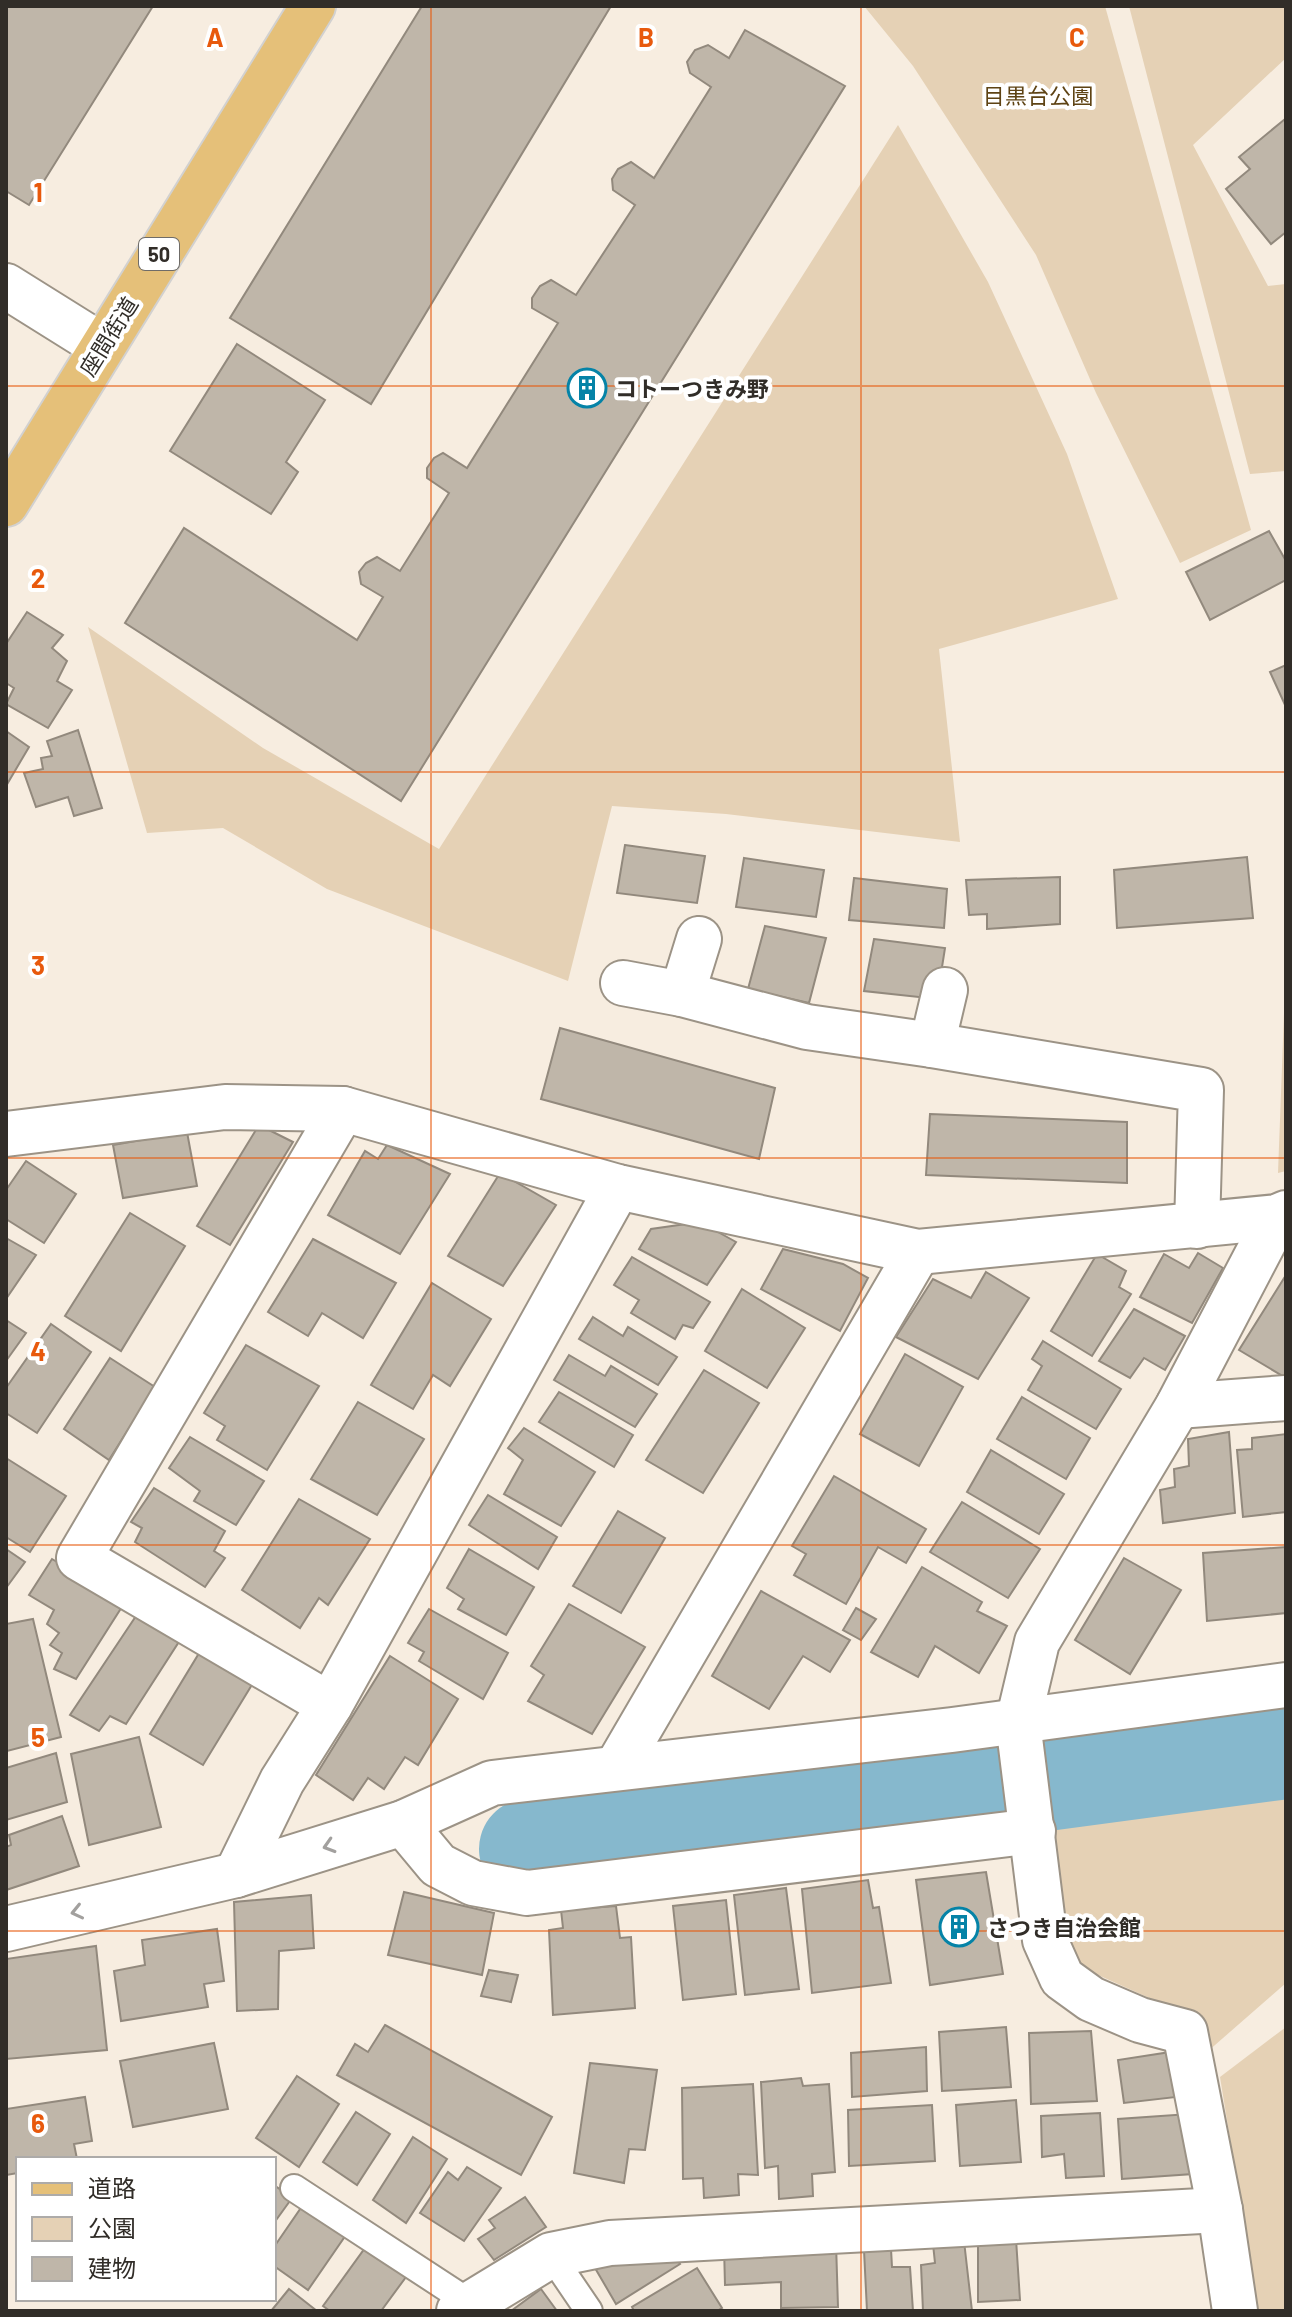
<svg xmlns="http://www.w3.org/2000/svg" width="1292" height="2317" viewBox="0 0 1292 2317" font-family="Barlow,'Noto Sans JP',sans-serif">
  <style>
    .green { fill: #e5d1b5 }
    .lines { fill: none; stroke-linecap: round; stroke-linejoin: round }
    .river { stroke: #86b8cd; stroke-width: 102 }
    .building { fill: #bfb6a9; stroke: #92897d; stroke-width: 2 }
    .service-casing { stroke: #9c9386; stroke-width: 30 }
    .minor-casing { stroke: #9c9386; stroke-width: 48 }
    .primary-casing { stroke: #d2d1d0; stroke-width: 48 }
    .service { stroke: #fff; stroke-width: 26 }
    .minor { stroke: #fff; stroke-width: 44 }
    .primary { stroke: #e5c079; stroke-width: 44 }
    .oneway { stroke: #a2a09e }
    .grid { fill: none; stroke: #e8590c; stroke-width: 2; stroke-opacity: 0.55 }
    .labels { text-anchor: middle; dominant-baseline: central; stroke-width: 8; stroke-linejoin: round; paint-order: stroke }
    .shield { fill: #fff; stroke: #6f6c68; stroke-width: 2 }
    .shield-label { font-size: 20px; font-weight: bold; fill: #312d28 }
    .park-label { font-size: 22px; fill: #5e4314; stroke: #fff }
    .street-label { font-size: 22px; fill: #312d28; stroke: #fff }
    .poi-label { font-size: 22px; font-weight: bold; fill: #312d28; stroke: #fff; text-anchor: start }
    .grid-label { font-size: 26px; text-anchor: middle; font-weight: bold; fill: #e8590c; stroke: #fff; stroke-width: 8; stroke-linejoin: round; paint-order: stroke }
  </style>
  <rect width="100%" height="100%" fill="#f7ede0"/>
  <!-- green -->
  <g class="green">
    <polygon points="864,6 1105,6 1251,530 1180,563 1096,393 1036,255 913,66"/>
    <polygon points="1129,6 1286,6 1286,58 1193,145 1268,286 1286,284 1286,471 1250,474"/>
    <polygon points="898,125 988,282 1067,454 1118,599 939,649 960,842 726,814 612,806 568,981 327,889 223,828 147,833 88,627 263,748 439,849"/>
    <polygon points="1286,960 1286,1171 1278,1173"/>
    <polygon points="1286,1794 1286,1983 1199,2059 1156,2001 1087,1970 1053,1933 1040,1824"/>
    <polygon points="1286,2027 1286,2311 1258,2311 1220,2077"/>
  </g>
  <g class="lines">
    <!-- river -->
    <polyline class="river" points="530,1849 1286,1748"/>
  </g>
  <!-- building -->
  <g class="building">
    <polygon points="6,6 153,6 29,205 6,191"/>
    <polygon points="422,6 611,6 371,404 230,318"/>
    <polygon points="745,30 845,86 401,801 125,623 184,528 357,640 383,597 361,584 359,572 366,563 377,557 400,571 449,493 427,478 427,468 434,458 443,453 467,468 558,323 532,308 532,298 540,286 551,280 576,295 635,205 613,190 612,179 618,169 631,162 654,178 711,87 690,73 687,62 695,50 708,45 729,58"/>
    <polygon points="1285,119 1286,232 1271,244 1226,189 1250,169 1239,157"/>
    <polygon points="237,344 325,400 286,462 298,472 271,514 170,451"/>
    <polygon points="1269,531 1286,561 1286,580 1210,620 1186,572"/>
    <polygon points="27,612 63,635 52,648 67,661 57,681 72,690 48,728 6,704 14,688 6,683 6,644"/>
    <polygon points="1286,665 1286,707 1270,672"/>
    <polygon points="78,730 102,808 74,816 68,797 36,807 24,773 43,769 41,758 52,756 47,741"/>
    <polygon points="6,731 29,747 6,786"/>
    <polygon points="625,845 705,856 697,903 617,893"/>
    <polygon points="1247,857 1253,918 1117,928 1114,870"/>
    <polygon points="744,858 824,870 816,917 736,907"/>
    <polygon points="1060,877 1060,924 987,929 987,914 969,915 966,880"/>
    <polygon points="854,878 947,889 944,928 849,920"/>
    <polygon points="765,926 826,938 809,1003 748,989"/>
    <polygon points="874,939 945,948 937,999 864,991"/>
    <polygon points="560,1028 775,1088 759,1159 541,1099"/>
    <polygon points="930,1114 1127,1122 1127,1183 926,1175"/>
    <polygon points="259,1125 293,1142 230,1245 197,1226"/>
    <polygon points="187,1132 197,1186 123,1198 113,1145"/>
    <polygon points="387,1145 450,1174 400,1254 328,1215 365,1151 378,1159"/>
    <polygon points="26,1161 76,1194 44,1243 6,1219 6,1190"/>
    <polygon points="500,1173 556,1205 503,1286 448,1256"/>
    <polygon points="130,1213 185,1246 121,1351 65,1316"/>
    <polygon points="700,1222 736,1242 707,1285 639,1249 651,1229"/>
    <polygon points="6,1238 36,1255 6,1299"/>
    <polygon points="313,1239 396,1283 363,1338 322,1313 308,1336 268,1312"/>
    <polygon points="783,1249 843,1264 868,1278 840,1331 761,1289"/>
    <polygon points="1198,1253 1223,1268 1192,1323 1140,1297 1164,1254 1189,1268"/>
    <polygon points="1097,1254 1126,1271 1119,1287 1131,1294 1092,1356 1051,1331"/>
    <polygon points="632,1257 710,1302 693,1328 683,1325 675,1339 631,1313 639,1300 614,1285"/>
    <polygon points="986,1272 1029,1298 978,1379 896,1337 933,1279 971,1298"/>
    <polygon points="1286,1275 1286,1378 1239,1350"/>
    <polygon points="432,1283 491,1319 450,1386 433,1375 413,1409 371,1385"/>
    <polygon points="742,1289 805,1328 767,1388 705,1351"/>
    <polygon points="1134,1309 1185,1336 1165,1370 1144,1358 1130,1378 1099,1361"/>
    <polygon points="593,1317 623,1336 628,1327 677,1357 658,1385 579,1339"/>
    <polygon points="6,1320 26,1333 6,1361"/>
    <polygon points="51,1324 91,1352 37,1433 6,1413 6,1388"/>
    <polygon points="1043,1341 1121,1389 1096,1429 1028,1390 1042,1366 1032,1359"/>
    <polygon points="246,1345 319,1386 267,1470 217,1440 225,1426 204,1413"/>
    <polygon points="905,1354 963,1387 919,1466 860,1434"/>
    <polygon points="569,1355 605,1376 611,1366 657,1394 635,1427 554,1380"/>
    <polygon points="110,1358 155,1387 109,1460 64,1429"/>
    <polygon points="704,1370 759,1403 703,1493 646,1460"/>
    <polygon points="559,1392 633,1435 614,1467 539,1422"/>
    <polygon points="1022,1397 1090,1438 1066,1479 997,1439"/>
    <polygon points="358,1402 424,1439 377,1515 311,1479"/>
    <polygon points="524,1428 595,1472 561,1526 504,1494 523,1460 508,1448"/>
    <polygon points="1229,1432 1235,1513 1163,1523 1160,1490 1175,1487 1174,1469 1189,1466 1188,1439"/>
    <polygon points="1286,1434 1286,1512 1243,1517 1237,1450 1252,1449 1252,1438"/>
    <polygon points="190,1437 264,1481 236,1525 194,1501 200,1491 169,1468"/>
    <polygon points="991,1450 1064,1494 1039,1534 967,1492"/>
    <polygon points="6,1458 66,1496 30,1552 6,1537"/>
    <polygon points="834,1476 926,1529 906,1563 878,1547 846,1604 794,1575 806,1554 792,1546"/>
    <polygon points="154,1488 225,1531 214,1551 225,1558 205,1587 135,1542 142,1528 131,1522"/>
    <polygon points="488,1495 557,1537 538,1569 469,1525"/>
    <polygon points="299,1499 370,1539 328,1605 319,1598 300,1628 242,1590"/>
    <polygon points="962,1502 1040,1549 1008,1598 930,1552"/>
    <polygon points="618,1511 665,1538 621,1613 573,1586"/>
    <polygon points="1286,1547 1286,1613 1207,1621 1203,1553"/>
    <polygon points="6,1549 25,1562 6,1588"/>
    <polygon points="469,1549 534,1587 506,1635 458,1609 464,1599 447,1588"/>
    <polygon points="1124,1558 1181,1590 1130,1674 1075,1640"/>
    <polygon points="52,1559 125,1602 76,1679 54,1669 62,1653 50,1645 59,1633 47,1624 54,1610 29,1595"/>
    <polygon points="922,1567 982,1602 977,1611 1007,1626 979,1673 935,1646 918,1677 871,1652"/>
    <polygon points="761,1591 850,1640 830,1672 803,1656 769,1709 712,1676"/>
    <polygon points="569,1604 645,1647 592,1734 528,1701 544,1675 531,1666"/>
    <polygon points="856,1608 876,1619 861,1640 843,1630"/>
    <polygon points="429,1609 508,1653 483,1699 419,1661 424,1652 408,1643"/>
    <polygon points="138,1613 182,1637 126,1724 110,1716 99,1731 70,1715"/>
    <polygon points="33,1619 61,1737 7,1751 6,1624"/>
    <polygon points="201,1650 253,1683 203,1765 150,1734"/>
    <polygon points="390,1656 458,1699 418,1765 405,1757 384,1789 368,1778 353,1800 316,1775"/>
    <polygon points="139,1737 161,1827 89,1845 71,1754"/>
    <polygon points="56,1753 67,1802 6,1820 6,1768"/>
    <polygon points="62,1816 79,1866 6,1890 6,1847 11,1845 9,1835"/>
    <polygon points="986,1872 1003,1974 930,1985 916,1880"/>
    <polygon points="868,1880 873,1908 879,1907 891,1983 812,1993 802,1889"/>
    <polygon points="786,1888 799,1989 745,1995 734,1895"/>
    <polygon points="404,1892 494,1913 482,1975 388,1955"/>
    <polygon points="311,1895 314,1948 279,1951 278,2009 237,2011 234,1902"/>
    <polygon points="726,1900 736,1994 683,2000 673,1906"/>
    <polygon points="616,1906 620,1938 631,1937 635,2008 553,2015 549,1930 563,1928 561,1910"/>
    <polygon points="217,1929 224,1981 204,1984 208,2007 121,2021 114,1971 145,1965 142,1940"/>
    <polygon points="96,1946 107,2050 6,2059 6,1959"/>
    <polygon points="489,1970 518,1975 511,2002 481,1996"/>
    <polygon points="385,2025 552,2117 521,2175 337,2075 355,2044 368,2052"/>
    <polygon points="1006,2027 1011,2087 942,2091 939,2032"/>
    <polygon points="1091,2031 1097,2101 1031,2104 1029,2033"/>
    <polygon points="214,2043 228,2109 133,2127 120,2061"/>
    <polygon points="926,2047 927,2091 852,2097 851,2053"/>
    <polygon points="1177,2051 1185,2096 1124,2103 1118,2060"/>
    <polygon points="590,2063 657,2070 645,2150 629,2149 624,2183 574,2173"/>
    <polygon points="297,2076 339,2104 299,2167 256,2138"/>
    <polygon points="801,2078 803,2086 829,2084 835,2172 812,2174 813,2196 779,2199 778,2166 765,2168 761,2082"/>
    <polygon points="753,2084 758,2175 738,2174 739,2195 704,2198 703,2178 683,2179 682,2088"/>
    <polygon points="85,2097 92,2141 74,2144 77,2159 18,2159 18,2173 6,2175 6,2109"/>
    <polygon points="1016,2100 1021,2162 960,2166 956,2105"/>
    <polygon points="932,2105 935,2161 849,2166 848,2110"/>
    <polygon points="356,2112 390,2134 357,2185 323,2162"/>
    <polygon points="1100,2113 1104,2176 1066,2178 1064,2154 1042,2157 1041,2116"/>
    <polygon points="1189,2114 1193,2174 1122,2179 1118,2119"/>
    <polygon points="413,2137 447,2159 406,2223 373,2200"/>
    <polygon points="467,2167 501,2188 464,2241 420,2213 448,2172 458,2180"/>
    <polygon points="274,2185 292,2198 274,2223"/>
    <polygon points="525,2197 546,2227 494,2260 478,2239 495,2228 489,2220"/>
    <polygon points="305,2202 348,2232 308,2290 274,2266 274,2247"/>
    <polygon points="1016,2239 1020,2300 978,2302 978,2242"/>
    <polygon points="964,2241 972,2311 923,2311 921,2265 935,2263 933,2244"/>
    <polygon points="665,2242 680,2264 616,2304 595,2268"/>
    <polygon points="836,2243 838,2307 781,2308 781,2282 725,2285 724,2247"/>
    <polygon points="365,2248 406,2277 381,2311 330,2311 323,2306"/>
    <polygon points="891,2249 892,2267 910,2267 913,2311 867,2311 864,2250"/>
    <polygon points="697,2268 722,2308 717,2311 634,2311 632,2307"/>
    <polygon points="289,2289 317,2311 271,2311"/>
    <polygon points="541,2289 557,2311 511,2311"/>
  </g>
  <g class="lines">
    <!-- service casing -->
    <g class="service-casing">
      <g id="service">
        <polyline points="294,2188 470,2303"/>
        <polyline points="551,2255 589,2311"/>
      </g>
    </g>
    <!-- minor casing -->
    <g class="minor-casing">
      <g id="minor">
        <polyline points="6,286 102,346"/>
        <polyline points="623,983 682,994 807,1027 932,1045 1201,1090 1197,1226"/>
        <polyline points="682,994 699,939"/>
        <polyline points="932,1045 945,990"/>
        <polyline points="6,1134 225,1107 343,1109 618,1187 918,1252 1277,1217 1286,1213"/>
        <polyline points="1178,1406 1286,1398"/>
        <polyline points="330,1705 79,1558 343,1109"/>
        <polyline points="617,1767 918,1252"/>
        <polyline points="403,1823 438,1865 473,1883 527,1893 1033,1831"/>
        <polyline points="236,1875 282,1781 330,1705 618,1187"/>
        <polyline points="6,1929 236,1875 403,1823 492,1783 952,1730 1286,1685"/>
        <polyline points="459,2311 551,2255 610,2243 1220,2210"/>
        <polyline points="1235,2311 1220,2210 1185,2032 1140,2020 1091,1999 1062,1978 1045,1940 1018,1722 1037,1642 1178,1406 1277,1217"/>
      </g>
    </g>
    <!-- primary casing -->
    <g class="primary-casing">
      <polyline id="primary" points="6,504 313,6"/>
    </g>
    <!-- service -->
    <use href="#service" class="service"/>
    <!-- minor -->
    <use href="#minor" class="minor"/>
    <!-- primary -->
    <use href="#primary" class="primary"/>
  </g>
  <!-- one-way arrows -->
  <defs><path id="oneway-chevron" d="M-2-3.5L2.5 0L-2 3.5" fill="none" stroke-width="1.6" stroke-linecap="round" stroke-linejoin="round" transform="scale(2)"/></defs>
  <g class="oneway">
    <use href="#oneway-chevron" transform="translate(329 1846) rotate(163)"/>
    <use href="#oneway-chevron" transform="translate(77 1912) rotate(167)"/>
  </g>
  <!-- grid -->
  <path class="grid" d="M431,6v2305M861,6v2305M6,386h1280M6,772h1280M6,1158h1280M6,1545h1280M6,1931h1280"/>
  <!-- icons -->
  <defs>
    <g id="building-ring" transform="scale(2)"><circle r="9.5" fill="#fff" stroke="#0583a7" stroke-width="1.5"/><path d="M-4-6H4V6H1V3H-1V6H-4ZM-2.5-4.3h1.7v1.8h-1.7ZM.8-4.3h1.7v1.8H.8ZM-2.5-1h1.7V.8h-1.7ZM.8-1h1.7V.8H.8Z" fill="#0583a7"/></g>
  </defs>
  <g fill-rule="evenodd">
    <use href="#building-ring" x="587" y="388"/>
    <use href="#building-ring" x="959" y="1927"/>
  </g>
  <g class="labels">
    <!-- shield labels -->
    <rect class="shield" x="139" y="238" width="40" height="32" rx="6"/>
    <g class="shield-label">
      <text x="159" y="254">50</text>
    </g>
    <!-- park labels -->
    <g class="park-label">
      <text x="1038" y="95">目黒台公園</text>
    </g>
    <!-- street labels -->
    <g class="street-label">
      <text transform="translate(108 336) rotate(-58)">座間街道</text>
    </g>
    <!-- poi labels -->
    <g class="poi-label">
      <text x="615" y="388">コトーつきみ野</text>
      <text x="987" y="1927">さつき自治会館</text>
    </g>
  </g>
  <g class="grid-label">
    <text x="215" y="47">A</text>
    <text x="646" y="47">B</text>
    <text x="1077" y="47">C</text>
    <text x="38" y="202">1</text>
    <text x="38" y="588">2</text>
    <text x="38" y="975">3</text>
    <text x="38" y="1361">4</text>
    <text x="38" y="1747">5</text>
    <text x="38" y="2133">6</text>
  </g>
  <!-- border -->
  <rect width="1292" height="2317" fill="none" stroke="#312d28" stroke-width="16"/>
  <!-- legend -->
  <rect x="16" y="2157" width="260" height="144" fill="#ffffff" stroke="#adaba9" stroke-width="2"/>
  <rect x="32" y="2183" width="40" height="12" fill="#e5c079" stroke="#adaba9" stroke-width="2"/>
  <text x="88" y="2197" font-size="24" fill="#312d28">道路</text>
  <rect x="32" y="2217" width="40" height="24" fill="#e5d1b5" stroke="#adaba9" stroke-width="2"/>
  <text x="88" y="2237" font-size="24" fill="#312d28">公園</text>
  <rect x="32" y="2257" width="40" height="24" fill="#bfb6a9" stroke="#adaba9" stroke-width="2"/>
  <text x="88" y="2277" font-size="24" fill="#312d28">建物</text>
</svg>
